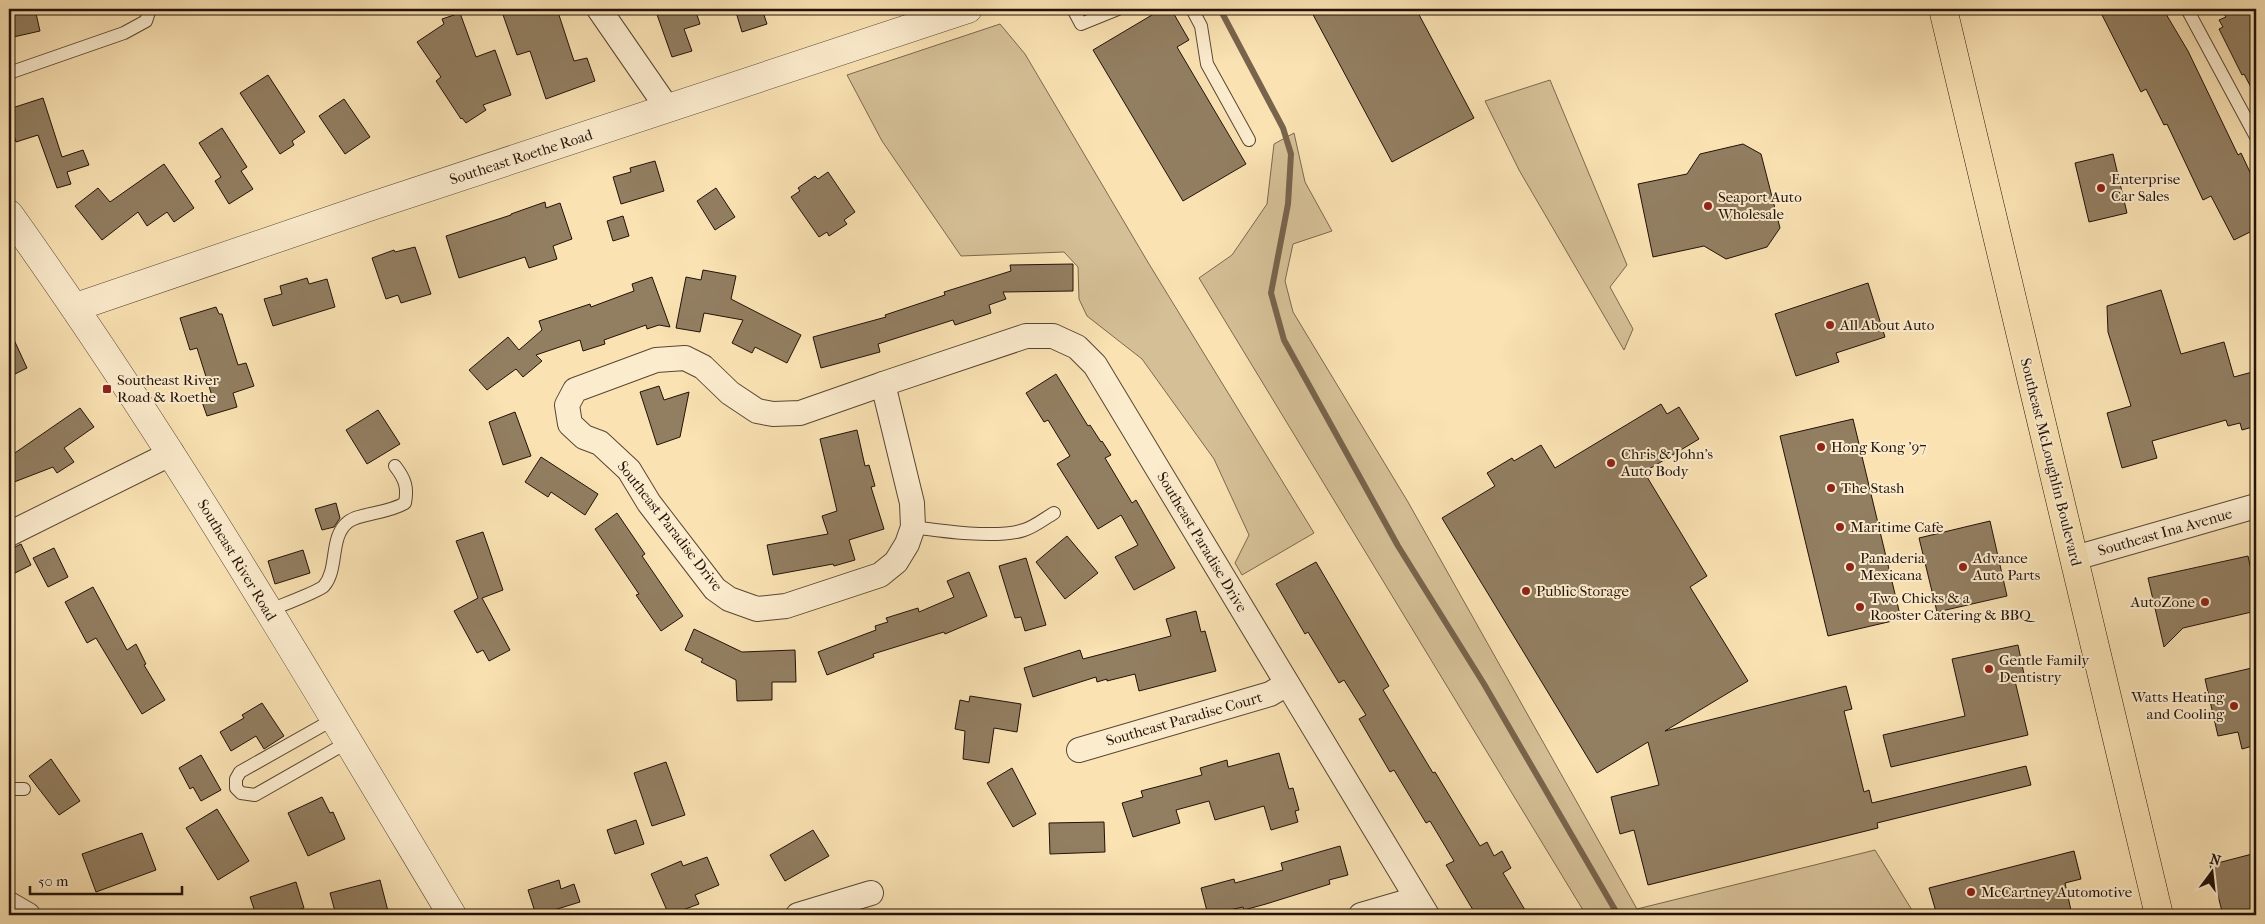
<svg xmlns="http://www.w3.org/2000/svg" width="2265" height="924" viewBox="0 0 2265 924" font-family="'IM FELL French Canon',serif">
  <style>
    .green { fill: #d5bf96; stroke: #7c684f }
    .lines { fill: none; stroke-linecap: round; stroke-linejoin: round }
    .stream { stroke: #78644c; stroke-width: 6 }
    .building { fill: #927e61; stroke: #221208 }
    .service-casing { stroke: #584633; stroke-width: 14 }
    .minor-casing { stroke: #584633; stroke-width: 26 }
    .tertiary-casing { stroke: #584633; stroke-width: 29 }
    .primary-casing { stroke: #221208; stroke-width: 29 }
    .service { stroke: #fcecce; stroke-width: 12 }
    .minor { stroke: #fcecce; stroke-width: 24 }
    .tertiary { stroke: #fcecce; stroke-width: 28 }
    .primary { stroke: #fae2b3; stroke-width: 28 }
    .poi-dot { fill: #8f2418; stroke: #fcecce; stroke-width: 2 }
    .labels { text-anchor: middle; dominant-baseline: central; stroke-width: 4; stroke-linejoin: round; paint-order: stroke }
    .street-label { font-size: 15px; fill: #221208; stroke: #fcecce }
    .poi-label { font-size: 15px; fill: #221208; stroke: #fcecce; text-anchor: start }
  </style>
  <rect width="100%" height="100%" fill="#fae2b3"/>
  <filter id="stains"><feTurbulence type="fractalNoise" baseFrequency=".004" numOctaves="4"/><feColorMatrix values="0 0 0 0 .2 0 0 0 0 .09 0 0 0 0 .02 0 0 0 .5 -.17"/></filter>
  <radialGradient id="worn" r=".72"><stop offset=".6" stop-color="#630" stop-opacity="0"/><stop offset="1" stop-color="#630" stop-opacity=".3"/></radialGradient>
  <!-- green -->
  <g class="green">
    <polygon points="1000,24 1025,54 1149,264 1314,533 1242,575 1235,563 1249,535 1214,459 1142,359 1087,316 1079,299 1078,267 1064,252 961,256 882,141 847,75"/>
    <polygon points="1550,80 1627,265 1610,287 1633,329 1624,350 1519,170 1485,101"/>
    <polygon points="1294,133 1305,182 1332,231 1293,244 1285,281 1293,312 1408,502 1637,909 1875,850 1915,915 1586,915 1199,278 1232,255 1267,204 1274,144"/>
  </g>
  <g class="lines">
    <!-- stream -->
    <polyline class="stream" points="1220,9 1283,128 1291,154 1288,204 1271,293 1284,340 1398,546 1484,684 1618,915"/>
  </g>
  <!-- building -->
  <g class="building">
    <polygon points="9,9 35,9 40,31 9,38"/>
    <polygon points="501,9 557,9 574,61 587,58 595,81 546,99 530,51 517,55"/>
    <polygon points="655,9 695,9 700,24 684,29 692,51 672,57"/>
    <polygon points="735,9 762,9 767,24 742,32"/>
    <polygon points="1162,9 1171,9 1189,40 1177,47 1246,164 1183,201 1093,50"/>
    <polygon points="1310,9 1416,9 1474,118 1392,162"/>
    <polygon points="2099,9 2163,9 2188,51 2238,155 2241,153 2256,185 2256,229 2234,240 2211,196 2203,200 2167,124 2164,125 2146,89 2141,92"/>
    <polygon points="2221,9 2256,9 2256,33 2251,36 2256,47 2256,97 2244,74 2242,75 2219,29 2223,27 2219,20 2226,17"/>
    <polygon points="460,13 476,57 495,50 511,95 483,105 486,110 466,123 462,118 461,119 436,81 441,77 417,42 444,24 442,19"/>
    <polygon points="268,75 305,132 292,141 294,145 280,154 240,93"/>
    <polygon points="43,98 62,157 83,150 89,165 67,172 71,184 57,188 38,135 16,142 9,119 9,109"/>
    <polygon points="344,99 370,137 345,154 319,116"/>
    <polygon points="222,128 247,167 241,171 253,189 229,204 215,181 221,177 199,143"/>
    <polygon points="1743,144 1761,154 1780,228 1767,247 1726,259 1704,246 1653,257 1638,184 1687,174 1700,154"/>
    <polygon points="2113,154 2127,213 2089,222 2075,163"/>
    <polygon points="655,161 664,191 621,204 613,177 631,172 630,168"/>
    <polygon points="164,164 194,208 174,222 167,212 147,226 138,212 102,240 75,206 98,188 110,202"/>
    <polygon points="828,172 855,212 844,220 847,224 829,236 827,232 819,237 791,197 800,191 798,188 815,176 818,179"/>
    <polygon points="716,188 735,217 715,230 697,201"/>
    <polygon points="545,202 546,208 560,203 572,239 553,246 557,259 529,268 525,257 459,278 446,236 511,215 511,214"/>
    <polygon points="623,216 629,236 613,241 607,221"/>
    <polygon points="415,247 431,294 401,303 398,295 386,299 372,258 394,250 395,252"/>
    <polygon points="1073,264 1073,291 1003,292 1006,299 989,305 991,313 955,325 953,320 878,344 880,352 821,368 813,337 886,317 885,315 945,295 944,292 1011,271 1010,265"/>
    <polygon points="703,270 736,276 731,299 801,335 787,363 755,347 752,353 732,343 743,320 704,313 700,332 676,328 686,277 701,280"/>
    <polygon points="652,277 670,327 659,325 647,329 646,325 604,340 605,344 583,351 580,340 536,355 542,361 523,377 516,369 487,390 469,370 508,337 519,350 542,330 539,321 590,304 591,307 634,291 632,284"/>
    <polygon points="307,278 309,284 327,279 335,307 273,326 264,299 282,294 280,286"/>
    <polygon points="1868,283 1885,337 1836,353 1839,362 1796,376 1775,314"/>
    <polygon points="2161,290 2181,354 2224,342 2234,377 2256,371 2256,426 2242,430 2240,423 2228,426 2226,420 2152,441 2157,458 2122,468 2107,413 2131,406 2108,332 2107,306"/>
    <polygon points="216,307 219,314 222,314 238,365 246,363 254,386 233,393 237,407 207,416 201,399 212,396 197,348 190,350 180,318"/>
    <polygon points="9,329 27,368 9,377"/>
    <polygon points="1056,374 1088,426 1090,425 1101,442 1102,441 1111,455 1105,458 1132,503 1136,500 1175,568 1134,590 1115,557 1138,545 1121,515 1098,529 1057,464 1070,456 1048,420 1044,422 1026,393"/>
    <polygon points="659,386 664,400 689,392 680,437 657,445 640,392"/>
    <polygon points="1661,404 1667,414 1679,407 1699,439 1644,472 1707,576 1690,587 1748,681 1665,731 1846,686 1852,709 1844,711 1864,792 1869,790 1872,803 2026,766 2031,785 1877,823 1878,828 1648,885 1634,830 1620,834 1611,797 1659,785 1648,742 1597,773 1442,518 1495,486 1487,473 1512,458 1514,461 1541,445 1555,468"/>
    <polygon points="80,408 94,427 64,448 74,462 57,473 53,467 9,484 9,457"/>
    <polygon points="378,410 400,444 367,464 346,430"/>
    <polygon points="515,412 531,456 503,465 489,422"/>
    <polygon points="1853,419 1901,619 1828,636 1780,436"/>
    <polygon points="857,430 865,466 869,465 875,486 871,487 884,529 849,540 855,560 834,566 833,564 773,575 767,545 828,534 822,516 837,511 820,439"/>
    <polygon points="541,457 598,494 585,515 551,492 548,497 525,482"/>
    <polygon points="336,503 340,518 334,527 322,530 315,509"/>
    <polygon points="617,513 645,554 642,556 683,616 661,631 636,595 639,594 595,529"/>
    <polygon points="1990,521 2007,596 1937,612 1919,538"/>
    <polygon points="483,532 503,590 482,598 510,650 489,661 483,650 477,653 454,611 478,598 456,541"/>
    <polygon points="1067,536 1098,573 1065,599 1036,562"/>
    <polygon points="21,544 31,565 9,576 9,550"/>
    <polygon points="54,548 68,577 48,587 33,558"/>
    <polygon points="303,550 310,573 275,584 268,561"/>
    <polygon points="2248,556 2256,593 2256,611 2183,628 2164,647 2148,578"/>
    <polygon points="1026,558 1046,625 1025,631 1021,617 1015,618 999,566"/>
    <polygon points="1316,562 1389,686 1383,690 1433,773 1435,772 1480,846 1487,842 1494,856 1502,851 1511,868 1503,873 1528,915 1476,915 1446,865 1454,861 1430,821 1426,823 1394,770 1390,772 1359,719 1366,715 1344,680 1339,683 1308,632 1305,634 1276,584"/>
    <polygon points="969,572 987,616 945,634 944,632 873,654 874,657 827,675 818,652 876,630 875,626 888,622 886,618 918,608 919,612 954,597 947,581"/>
    <polygon points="93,587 127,650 136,644 146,664 144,665 165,700 142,714 96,638 87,643 65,602"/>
    <polygon points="1196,611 1201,632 1205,631 1216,671 1139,691 1135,674 1107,681 1107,679 1097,682 1096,677 1033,697 1024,668 1080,650 1083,659 1171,636 1166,619"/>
    <polygon points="694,629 742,652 795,650 796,682 772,682 772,700 737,701 736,680 701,662 703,659 685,650"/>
    <polygon points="2018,645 2025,679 2015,681 2028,735 1891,767 1883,735 1965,716 1952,659"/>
    <polygon points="2256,667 2256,745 2242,749 2238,732 2218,736 2205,679"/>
    <polygon points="970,696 1021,704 1017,732 994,728 989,763 963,759 965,731 955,729 960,700 969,702"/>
    <polygon points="262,703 284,736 264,749 256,736 231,751 220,732 244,718 242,715"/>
    <polygon points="1279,753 1289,789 1293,788 1299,810 1295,811 1298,822 1271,830 1264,806 1215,820 1209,801 1176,810 1180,823 1133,837 1122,803 1143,797 1141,791 1202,775 1200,768 1227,760 1228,767"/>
    <polygon points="201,755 221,790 201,801 193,787 190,789 179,768"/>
    <polygon points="51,759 80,801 59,815 29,776"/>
    <polygon points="666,762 685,815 652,826 634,773"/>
    <polygon points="1012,768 1036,814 1013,827 987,783"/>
    <polygon points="322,797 330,813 333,812 345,839 308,856 288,813"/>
    <polygon points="217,809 249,861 218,880 186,828"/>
    <polygon points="636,820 644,844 615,854 607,830"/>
    <polygon points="1104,822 1105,852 1050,854 1049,823"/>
    <polygon points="813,830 829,856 785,881 770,855"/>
    <polygon points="142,833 156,870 96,892 82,854"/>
    <polygon points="1340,846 1348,875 1329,880 1330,884 1266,904 1244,910 1243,907 1208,915 1201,888 1234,879 1235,883 1283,870 1281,863"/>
    <polygon points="2074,851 2081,879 2065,883 2072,915 1937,915 1929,888"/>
    <polygon points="2256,853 2256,915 2223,915 2210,865"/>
    <polygon points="707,857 719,885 695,895 699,904 669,915 651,874 681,861 683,866"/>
    <polygon points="380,880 389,915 336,915 330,893"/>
    <polygon points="559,880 561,889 574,884 580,902 554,910 556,915 536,915 528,890"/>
    <polygon points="296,882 304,908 291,912 292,915 256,915 250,897"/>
  </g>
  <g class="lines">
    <!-- service casing -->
    <g class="service-casing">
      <g id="service">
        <polyline points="1073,9 1081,24 1118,9"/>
        <polyline points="1192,9 1201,26 1207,64 1249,140"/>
        <polyline points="2187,9 2256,137"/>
        <polyline points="9,73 124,33 146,21 150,9"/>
        <path d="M913,527c28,4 84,12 111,3 10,-3 20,-11 30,-17"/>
        <path d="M268,611c11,-5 50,-19 56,-25 15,-18 5,-49 24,-64 11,-9 39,-8 57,-19 3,-16 0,-24 -10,-37"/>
        <polyline points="334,719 240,772 236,779 236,788 241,793 255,795 348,742"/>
        <polyline points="9,789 24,789"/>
      </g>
    </g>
    <!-- minor casing -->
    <g class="minor-casing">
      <g id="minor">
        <polyline points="599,9 668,109"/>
        <polygon points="685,358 703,367 730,393 757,411 773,414 800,413 883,384 912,503 913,527 907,544 896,562 880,575 786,606 757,609 729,599 715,589 649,503 629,470 600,443 584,437 570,424 567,405 575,390 656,360"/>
        <polyline points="883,384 1026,336 1053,336 1077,347 1095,365 1427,915"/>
        <polyline points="9,534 172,453"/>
        <polyline points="2075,558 2256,506"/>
        <polyline points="1079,750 1270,694 1287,684"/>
        <polyline points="9,904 28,915"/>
        <polyline points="798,915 871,893"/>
        <polyline points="1361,915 1416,899"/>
      </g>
    </g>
    <!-- tertiary casing -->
    <g class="tertiary-casing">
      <g id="tertiary">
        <path d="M9,214c161,225 301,464 443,701"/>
        <polyline points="76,307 372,206 968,9"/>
      </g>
    </g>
    <!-- primary casing -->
    <g class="primary-casing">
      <polyline id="primary" points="1943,9 2159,915"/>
    </g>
    <!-- service -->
    <use href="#service" class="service"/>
    <!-- minor -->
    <use href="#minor" class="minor"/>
    <!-- tertiary -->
    <use href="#tertiary" class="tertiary"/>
    <!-- primary -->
    <use href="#primary" class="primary"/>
  </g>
  <!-- markers -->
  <g class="poi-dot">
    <circle cx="2101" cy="188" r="5"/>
    <circle cx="1708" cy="206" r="5"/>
    <circle cx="1830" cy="325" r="5"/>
    <rect x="102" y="384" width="10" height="10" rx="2.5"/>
    <circle cx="1821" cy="447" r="5"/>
    <circle cx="1611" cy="463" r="5"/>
    <circle cx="1831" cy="488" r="5"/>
    <circle cx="1840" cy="527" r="5"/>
    <circle cx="1850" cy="567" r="5"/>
    <circle cx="1963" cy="567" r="5"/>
    <circle cx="1526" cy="591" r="5"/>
    <circle cx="2205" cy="602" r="5"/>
    <circle cx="1860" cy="607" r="5"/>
    <circle cx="1989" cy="669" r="5"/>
    <circle cx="2234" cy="706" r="5"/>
    <circle cx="1971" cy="892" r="5"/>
  </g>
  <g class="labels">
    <!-- street labels -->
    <g class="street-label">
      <text transform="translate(521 157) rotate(-18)">Southeast Roethe Road</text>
      <text transform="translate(2051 462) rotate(76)">Southeast McLoughlin Boulevard</text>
      <text transform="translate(670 526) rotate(52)">Southeast Paradise Drive</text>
      <text transform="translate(2165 532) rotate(-16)">Southeast Ina Avenue</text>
      <text transform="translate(1202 542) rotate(59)">Southeast Paradise Drive</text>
      <text transform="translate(237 560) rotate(59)">Southeast River Road</text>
      <text transform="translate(1184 719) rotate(-16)">Southeast Paradise Court</text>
    </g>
    <!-- poi labels -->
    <g class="poi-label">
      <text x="2111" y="179">Enterprise<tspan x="2111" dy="17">Car Sales</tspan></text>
      <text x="1718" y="197">Seaport Auto<tspan x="1718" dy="17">Wholesale</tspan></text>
      <text x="1840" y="325">All About Auto</text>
      <text x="117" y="380">Southeast River<tspan x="117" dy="17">Road &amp; Roethe</tspan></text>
      <text x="1831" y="447">Hong Kong '97</text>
      <text x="1621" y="454">Chris &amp; John's<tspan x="1621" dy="17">Auto Body</tspan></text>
      <text x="1841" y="488">The Stash</text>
      <text x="1850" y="527">Maritime Cafe</text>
      <text x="1860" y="558">Panaderia<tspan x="1860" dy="17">Mexicana</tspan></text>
      <text x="1973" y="558">Advance<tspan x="1973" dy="17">Auto Parts</tspan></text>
      <text x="1536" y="591">Public Storage</text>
      <text x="1870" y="598">Two Chicks &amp; a<tspan x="1870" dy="17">Rooster Catering &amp; BBQ</tspan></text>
      <text x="2195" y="602" text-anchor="end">AutoZone</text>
      <text x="1999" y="660">Gentle Family<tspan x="1999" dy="17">Dentistry</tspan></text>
      <text x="2224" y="697" text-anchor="end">Watts Heating<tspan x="2224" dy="17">and Cooling</tspan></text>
      <text x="1981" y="892">McCartney Automotive</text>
    </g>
  </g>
  <!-- margin -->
  <rect width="2265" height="924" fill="none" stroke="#fae2b3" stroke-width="30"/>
  <rect x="10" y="10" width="2245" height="904" fill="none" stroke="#221208" stroke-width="2.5"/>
  <rect x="15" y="15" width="2235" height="894" fill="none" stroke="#221208"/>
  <!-- north arrow -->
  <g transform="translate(2212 872) rotate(15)" stroke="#fcecce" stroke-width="4" paint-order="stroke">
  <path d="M0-4L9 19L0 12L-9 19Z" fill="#221208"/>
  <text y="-8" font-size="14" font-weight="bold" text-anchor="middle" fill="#221208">N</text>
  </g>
  <!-- scale -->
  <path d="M30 886v8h152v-8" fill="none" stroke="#221208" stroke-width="2.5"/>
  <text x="38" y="886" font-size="15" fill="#221208" stroke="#fcecce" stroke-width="4" paint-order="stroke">50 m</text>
  <rect width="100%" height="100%" filter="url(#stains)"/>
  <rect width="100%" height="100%" fill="url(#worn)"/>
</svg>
